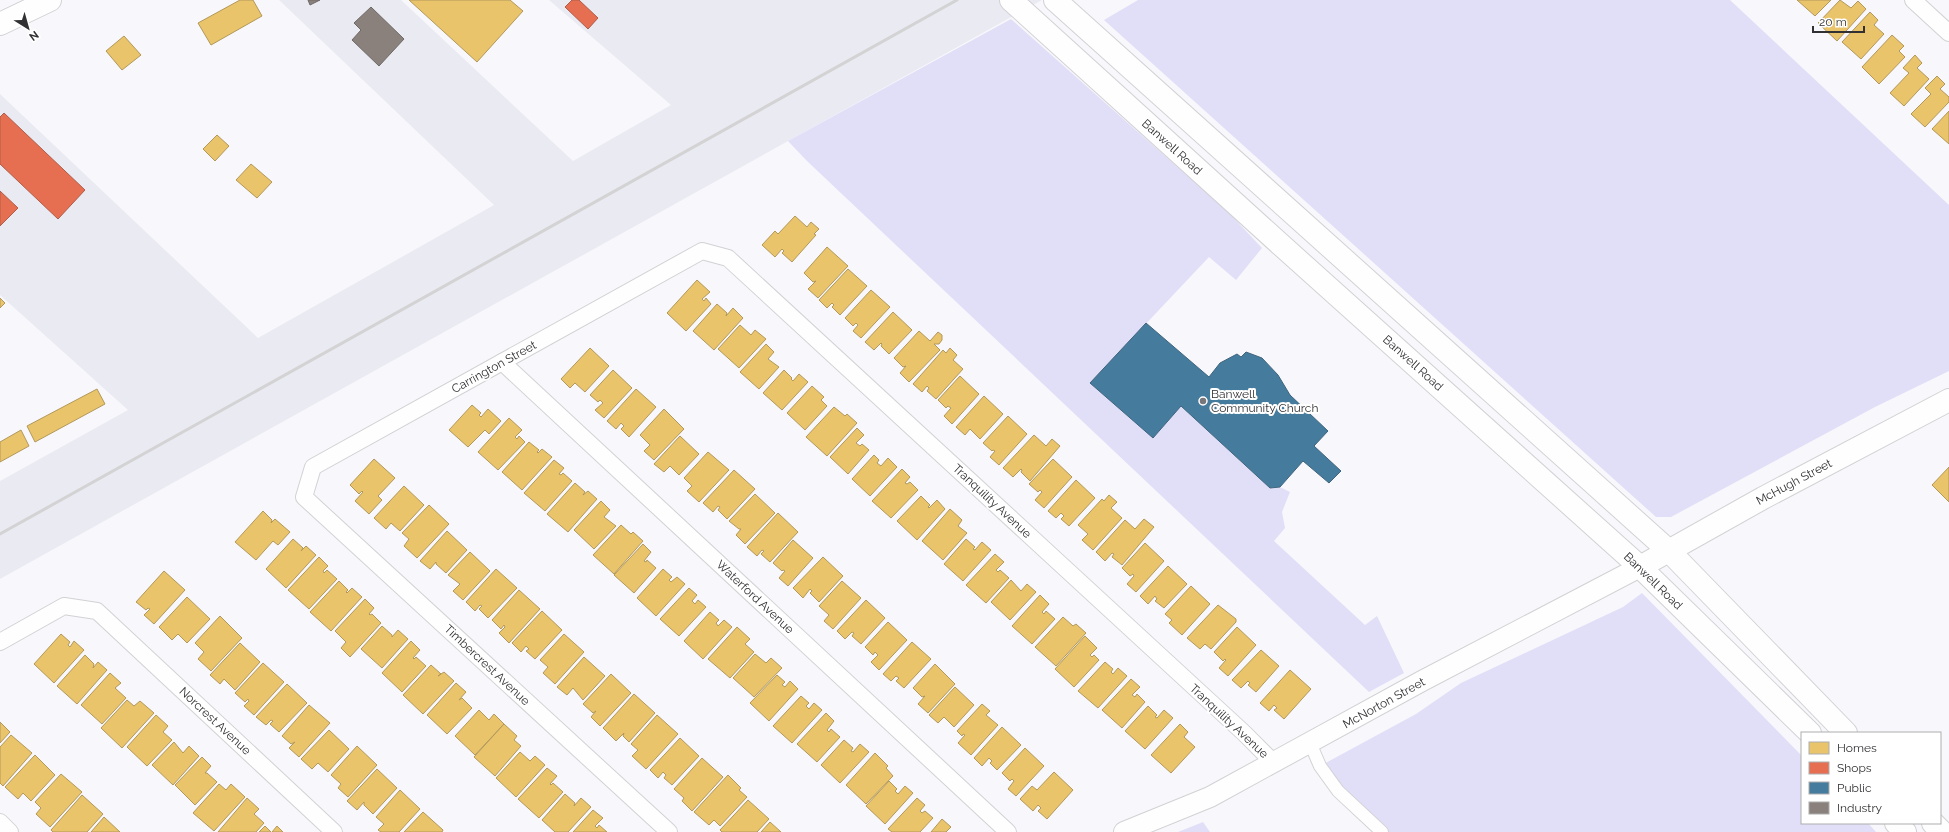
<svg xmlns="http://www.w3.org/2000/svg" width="1949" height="832" viewBox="0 0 1949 832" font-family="Raleway,sans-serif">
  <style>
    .built { fill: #eaeaf3 }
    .green { fill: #e1dff8 }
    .homes { fill: #e9c46a; stroke: #b2985a }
    .shops { fill: #e76f51; stroke: #b05c48 }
    .public { fill: #457b9d; stroke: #3f657e }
    .industry { fill: #8a817c; stroke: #6f6966 }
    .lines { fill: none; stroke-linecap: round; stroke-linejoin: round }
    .pedestrian-casing { stroke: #d2d1d4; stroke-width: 14 }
    .minor-casing { stroke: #d2d1d4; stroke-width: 18 }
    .tertiary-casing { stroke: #d2d1d4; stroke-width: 22 }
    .secondary-casing { stroke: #d2d1d4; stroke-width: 24 }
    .pedestrian { stroke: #fefefe; stroke-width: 12 }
    .minor { stroke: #fefefe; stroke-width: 16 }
    .tertiary { stroke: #fefefe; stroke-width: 20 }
    .secondary { stroke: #fefefe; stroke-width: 22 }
    .rail { stroke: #d3d3d4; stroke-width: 3 }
    .poi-dot { fill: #77767a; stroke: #fff; stroke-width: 1.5 }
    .labels { text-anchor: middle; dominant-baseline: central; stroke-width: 4; stroke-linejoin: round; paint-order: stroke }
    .street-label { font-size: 12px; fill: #313134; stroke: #fff }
    .poi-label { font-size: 12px; fill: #313134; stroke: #fff; text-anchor: start }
  </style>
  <rect width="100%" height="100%" fill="#f8f7fb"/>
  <!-- built -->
  <polygon class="built" points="279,0 401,0 573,161 671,105 549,0 1042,0 0,579 0,481 128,410 0,295 0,94 258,338 494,205"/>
  <!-- green -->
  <g class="green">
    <polygon points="1138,0 1730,0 1949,205 1949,371 1875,407 1671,517 1656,517 1104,20"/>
    <polygon points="1011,19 1229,213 1262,248 1236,280 1209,257 1090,383 1153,437 1181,406 1270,488 1280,487 1290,492 1282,512 1285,528 1274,541 1365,625 1377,616 1404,673 1369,692 807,161 788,141"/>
    <polygon points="1642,593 1802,756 1802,823 1868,823 1876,832 1382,832 1320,766 1416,714 1461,683 1623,607"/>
    <polygon points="1203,822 1210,832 1178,832"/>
  </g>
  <!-- homes -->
  <g class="homes">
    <polygon points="240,0 253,0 262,16 211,45 198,23"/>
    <polygon points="409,0 510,0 523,11 477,62"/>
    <polygon points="1797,0 1831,0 1815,16"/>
    <polygon points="1840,0 1851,8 1858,1 1866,9 1837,41 1818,23"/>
    <polygon points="1870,12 1878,20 1874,25 1884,34 1861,59 1842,42"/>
    <polygon points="1892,35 1904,46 1899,51 1905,57 1879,84 1862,67"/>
    <polygon points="124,36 141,55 122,70 106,51"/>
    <polygon points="1915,55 1922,63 1917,68 1929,79 1904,106 1890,93 1909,73 1903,68"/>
    <polygon points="1937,76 1945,84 1940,89 1949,97 1949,102 1925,127 1911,114 1931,94 1925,88"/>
    <polygon points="1949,111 1949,144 1932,129"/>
    <polygon points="217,135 229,146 215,161 203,149"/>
    <polygon points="251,164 272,182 257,198 236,180"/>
    <polygon points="795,216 807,227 811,222 819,229 814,234 816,235 792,262 782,253 784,251 782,249 775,257 762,245 775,231 778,234"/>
    <polygon points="827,247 848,266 818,298 808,289 816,281 813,282 804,273"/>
    <polygon points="848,269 867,286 840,315 832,307 834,305 832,303 827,308 819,300"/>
    <polygon points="697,280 710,292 702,299 704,301 706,298 711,304 686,331 667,313"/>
    <polygon points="871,290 890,307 861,338 853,331 858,325 856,323 853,326 845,318"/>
    <polygon points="0,298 5,303 0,308"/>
    <polygon points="717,304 727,313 726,316 733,308 743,318 714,350 693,331"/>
    <polygon points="893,312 912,330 889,354 881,346 882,344 881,343 874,350 865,342"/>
    <polygon points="740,325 751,335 755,330 766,339 739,368 718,349"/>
    <polygon points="919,331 930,341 938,332 942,335 942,340 939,344 934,344 940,350 909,382 900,373 906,366 903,367 894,358"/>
    <polygon points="766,344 774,352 768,359 779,367 759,389 740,372"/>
    <polygon points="590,348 609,366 585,392 575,383 570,388 561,379"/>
    <polygon points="950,348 957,355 953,360 963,369 936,399 927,391 929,388 927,386 922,392 913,384 943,350 946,353"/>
    <polygon points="613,370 632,388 604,418 595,410 603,403 600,400 598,402 590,395"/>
    <polygon points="784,370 792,378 791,379 793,381 799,374 808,382 782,410 763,393"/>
    <polygon points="960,376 979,394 952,424 944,416 951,408 948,406 946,408 938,400"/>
    <polygon points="812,386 824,397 821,400 827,406 805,430 787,413"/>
    <polygon points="97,389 105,404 35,442 27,426"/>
    <polygon points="636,389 656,407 629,437 621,429 624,426 621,423 616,429 607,421"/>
    <polygon points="984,396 1003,414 980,439 970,429 965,435 956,427"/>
    <polygon points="472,405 481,413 479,415 481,417 488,409 501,421 489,434 485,430 468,447 449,430"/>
    <polygon points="834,407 845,416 847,414 857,423 827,456 806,437"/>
    <polygon points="664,409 684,429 654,460 644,451 650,445 640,435"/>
    <polygon points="1008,416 1027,434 999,465 990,457 995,451 993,450 992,451 983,443"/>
    <polygon points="509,418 522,430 515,437 517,439 519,436 525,442 498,470 478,452"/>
    <polygon points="857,428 864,435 856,443 860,446 862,444 869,450 848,474 830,457"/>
    <polygon points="21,430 29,446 0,462 0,442"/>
    <polygon points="1034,435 1046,446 1052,439 1060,446 1030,481 1021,472 1022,470 1021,469 1013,477 1003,468"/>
    <polygon points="680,436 699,454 679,475 670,466 664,472 654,464"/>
    <polygon points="529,442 539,450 537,452 538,453 542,449 552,457 522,490 502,472"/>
    <polygon points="708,452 729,470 699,502 687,491 692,486 684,478"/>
    <polygon points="874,455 879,460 877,463 881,466 888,458 897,467 870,496 852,479"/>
    <polygon points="374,459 395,478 378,496 382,500 369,514 355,501 363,492 362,491 359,494 350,485"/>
    <polygon points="1053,459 1072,477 1044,508 1035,500 1042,492 1040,490 1038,492 1029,484"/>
    <polygon points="554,460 564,468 559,474 561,475 563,473 572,481 545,511 524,493"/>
    <polygon points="1949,467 1949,502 1932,485"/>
    <polygon points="902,469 910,477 905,483 907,484 910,482 918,490 891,518 872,501"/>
    <polygon points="734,470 755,489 727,519 718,510 720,507 718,506 713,512 703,503"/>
    <polygon points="1076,480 1095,498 1069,526 1061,519 1064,516 1061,513 1056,518 1048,511"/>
    <polygon points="575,483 585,492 583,495 588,491 597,499 568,532 547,514"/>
    <polygon points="404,486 424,505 400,531 391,523 386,529 374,518"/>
    <polygon points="755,494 775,513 745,544 736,535 741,529 739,529 729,521"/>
    <polygon points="1109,495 1117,502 1111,508 1122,518 1093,550 1082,540 1088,534 1078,525 1102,499 1104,501"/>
    <polygon points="921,496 930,505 928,507 929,508 937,500 945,509 917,540 897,521"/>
    <polygon points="601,501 610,510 604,517 616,526 594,549 574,530"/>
    <polygon points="429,505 449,524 417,558 404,546 409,539 402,533"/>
    <polygon points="950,509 962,520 958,526 967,533 943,560 922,541"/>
    <polygon points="263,511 272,520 271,523 275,519 290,532 278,545 273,541 256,560 235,542"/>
    <polygon points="778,513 798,532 770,562 761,554 764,551 762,550 757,556 747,547"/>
    <polygon points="1144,519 1154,527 1122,565 1112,557 1114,554 1112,553 1105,561 1096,552 1125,520 1135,529"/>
    <polygon points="621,525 631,534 633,532 643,541 614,574 593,555"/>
    <polygon points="447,531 467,550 446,573 436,564 436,562 430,569 420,561"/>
    <polygon points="293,539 303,548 301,551 306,546 316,555 286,588 266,569"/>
    <polygon points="966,539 975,547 973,549 975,550 982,542 991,550 963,581 944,564"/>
    <polygon points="793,540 813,558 788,586 779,578 785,571 783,570 782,571 773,563"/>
    <polygon points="1145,543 1164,561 1136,592 1127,584 1134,576 1133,574 1130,576 1122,568"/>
    <polygon points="643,544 651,552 644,561 646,562 647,560 656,568 634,593 614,575"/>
    <polygon points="470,552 490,571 463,600 453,591 460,584 448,575"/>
    <polygon points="995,554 1004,562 996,570 998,572 1000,570 1009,578 986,603 966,585"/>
    <polygon points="319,557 328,566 323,571 324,573 327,570 337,579 309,609 288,590"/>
    <polygon points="823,557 843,576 819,602 810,593 812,591 810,589 803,598 793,588"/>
    <polygon points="1168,566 1187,584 1164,608 1155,601 1157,599 1155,596 1148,604 1140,596"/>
    <polygon points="496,569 517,588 488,618 479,609 482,606 480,605 475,611 466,602"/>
    <polygon points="663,569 672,577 669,580 671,582 677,577 685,584 656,616 637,598"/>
    <polygon points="164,571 185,590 154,624 144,615 150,609 148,608 146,610 136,602"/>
    <polygon points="1011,580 1021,591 1027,584 1036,592 1010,620 991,602"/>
    <polygon points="339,581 348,590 346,592 347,593 352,588 362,597 331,631 310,612"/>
    <polygon points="842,581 861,598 833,629 824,621 829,615 819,606"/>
    <polygon points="1191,586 1210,604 1182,635 1169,623 1172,620 1165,614"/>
    <polygon points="689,588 697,595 692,601 695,604 698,600 706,607 679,636 660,619"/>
    <polygon points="519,590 540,609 509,643 499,633 505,627 504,625 501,629 492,620"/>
    <polygon points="1040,595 1049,604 1042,612 1044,614 1046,611 1055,619 1032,644 1012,626"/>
    <polygon points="187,597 210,619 187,643 178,634 172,640 159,627"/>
    <polygon points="365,599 374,608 369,614 370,615 372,614 381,623 350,657 341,648 346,642 335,631"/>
    <polygon points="866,600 885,618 861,644 852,636 854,633 852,632 845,639 837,631"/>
    <polygon points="1218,605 1236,619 1236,622 1211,649 1205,644 1200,649 1187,638"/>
    <polygon points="542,611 562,630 535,659 526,651 529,649 526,646 521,652 512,643"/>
    <polygon points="710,612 719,620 716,623 718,626 724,620 732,627 703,659 684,641"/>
    <polygon points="220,616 242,638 211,671 198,659 204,652 195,643"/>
    <polygon points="1063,617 1073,626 1076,624 1086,633 1056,666 1035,647"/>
    <polygon points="888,622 907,640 879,670 871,662 878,655 875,652 873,655 865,647"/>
    <polygon points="382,626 392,635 392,637 398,630 408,639 382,668 361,649"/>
    <polygon points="737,627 750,639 745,644 754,652 730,678 708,659"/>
    <polygon points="1237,627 1256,645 1228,676 1219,668 1226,660 1225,659 1223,661 1214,652"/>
    <polygon points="61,634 70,642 68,645 70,647 74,641 84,650 54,683 34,664"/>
    <polygon points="564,634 584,652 555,684 543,673 548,667 540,660"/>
    <polygon points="1085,636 1097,648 1090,655 1092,657 1094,655 1099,660 1074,687 1055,669"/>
    <polygon points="411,641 420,650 413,658 414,659 416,657 426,666 402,692 382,673"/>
    <polygon points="912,642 931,659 904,688 896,681 899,678 896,676 891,681 883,674"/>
    <polygon points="240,643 260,662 235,690 224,679 220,684 210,675"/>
    <polygon points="1261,650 1279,666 1256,692 1248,685 1250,683 1248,681 1241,688 1232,680"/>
    <polygon points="755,654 766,663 771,658 782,668 754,697 733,678"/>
    <polygon points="85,655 94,664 93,668 98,662 107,670 77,704 57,686"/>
    <polygon points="584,657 605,676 583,700 573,688 567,695 557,687"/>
    <polygon points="1105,662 1113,669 1111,672 1113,674 1118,668 1127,676 1098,708 1078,691"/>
    <polygon points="263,663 284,682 254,715 244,706 249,701 248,699 245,702 235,693"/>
    <polygon points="935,664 955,684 928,713 918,704 925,696 922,697 913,688"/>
    <polygon points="431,665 441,674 438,676 444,672 454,681 423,714 403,695"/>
    <polygon points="1290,670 1311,689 1284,719 1274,710 1277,708 1274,705 1269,711 1260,703"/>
    <polygon points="110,673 121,683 115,688 126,698 102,724 81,705"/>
    <polygon points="611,674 631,693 600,726 591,717 596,711 593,713 583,704"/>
    <polygon points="777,675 785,682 782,685 785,687 790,681 798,689 769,721 750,703"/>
    <polygon points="1131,679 1140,687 1132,695 1135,697 1137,694 1145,702 1122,728 1102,710"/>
    <polygon points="456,683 466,692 459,700 462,698 472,708 447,734 427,715"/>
    <polygon points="287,684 307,703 279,732 270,724 273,721 271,720 266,725 256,717"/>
    <polygon points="955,687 974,705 954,727 944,717 938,723 929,715"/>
    <polygon points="634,694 655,713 629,742 623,736 624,733 616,741 603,728"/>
    <polygon points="801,696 809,703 806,706 809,709 814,703 822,710 792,743 773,726"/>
    <polygon points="127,700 134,706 140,701 154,713 122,748 101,728"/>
    <polygon points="982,704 990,711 986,715 998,725 971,755 958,743 965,735 963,734 962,736 957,731"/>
    <polygon points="309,705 330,723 299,757 289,748 295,742 291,744 282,736"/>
    <polygon points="1148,706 1157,715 1155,717 1157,718 1164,710 1173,718 1145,749 1125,731"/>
    <polygon points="479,710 489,720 494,714 504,724 475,755 455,736"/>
    <polygon points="826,713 834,721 827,730 829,732 831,729 840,737 817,762 797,744"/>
    <polygon points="156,715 168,726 163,732 172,740 147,766 127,747"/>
    <polygon points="657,715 678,734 646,769 632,756 638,750 631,744"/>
    <polygon points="0,722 10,732 0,743"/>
    <polygon points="504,724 517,736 514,740 521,746 495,776 474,757"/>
    <polygon points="1180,724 1188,732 1184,737 1195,747 1171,773 1151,755"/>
    <polygon points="1002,727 1021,745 997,770 990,763 992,761 989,758 982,766 974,758"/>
    <polygon points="329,730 349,749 328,772 318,763 312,769 301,759"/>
    <polygon points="11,735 32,753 3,786 0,783 0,747"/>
    <polygon points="680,738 699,756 672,785 664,778 666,775 663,772 658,778 650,770"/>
    <polygon points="844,740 853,748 851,751 853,752 860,744 869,752 840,783 821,765"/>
    <polygon points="174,742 183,753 189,746 199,756 173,785 152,765"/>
    <polygon points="357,746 377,765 348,797 338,788 341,784 331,775"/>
    <polygon points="1025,748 1044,766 1016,796 1008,789 1014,781 1012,779 1010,781 1002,773"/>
    <polygon points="520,752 530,761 535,756 545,765 516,797 496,778"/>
    <polygon points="875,753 888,766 886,768 893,776 866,804 846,785"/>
    <polygon points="35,755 55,775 31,801 23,793 18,799 5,787"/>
    <polygon points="202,757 211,766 205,773 207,773 217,782 195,805 175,785"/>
    <polygon points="702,758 723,777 692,811 682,801 684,798 674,789"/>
    <polygon points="547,768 557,776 550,784 551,785 553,783 563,792 539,818 518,799"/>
    <polygon points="377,769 397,788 373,814 364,805 364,802 357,810 347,801"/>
    <polygon points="1054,772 1073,790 1047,819 1038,811 1041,808 1038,805 1033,811 1020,799 1032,786 1037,790"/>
    <polygon points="61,774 82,792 50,827 36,814 41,808 35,802"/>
    <polygon points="728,775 741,788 739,790 747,797 720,826 714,820 709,825 694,812"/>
    <polygon points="889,781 897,789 895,791 898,794 905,786 913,793 885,824 866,806"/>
    <polygon points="219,784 226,790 231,784 245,797 214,831 193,813"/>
    <polygon points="400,790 420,809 399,832 381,832 378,830 384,824 376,817"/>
    <polygon points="565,794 575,803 574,806 581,798 591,807 568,832 555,832 542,820"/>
    <polygon points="82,795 103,814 87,832 53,832 51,830"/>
    <polygon points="247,798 259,809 254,814 264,823 256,832 218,832"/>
    <polygon points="917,798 925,805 920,811 922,813 925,811 933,818 920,832 892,832 888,829"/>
    <polygon points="748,800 769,819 757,832 722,832 720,830"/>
    <polygon points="593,810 603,818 595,826 597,828 599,825 607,832 573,832"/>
    <polygon points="423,812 443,830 442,832 404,832"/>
    <polygon points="104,817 120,832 91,832"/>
    <polygon points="942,819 951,827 946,832 931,832"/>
    <polygon points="770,822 781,832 761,832"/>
    <polygon points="265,826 271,832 259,832"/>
    <polygon points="277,826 283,832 272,832"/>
  </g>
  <!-- shops -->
  <g class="shops">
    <polygon points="572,0 579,0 598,18 588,29 565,7"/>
    <polygon points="4,113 85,190 58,219 0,164 0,117"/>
    <polygon points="0,191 18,208 0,226"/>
  </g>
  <!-- public -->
  <polygon class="public" points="1146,323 1209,377 1220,363 1237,354 1241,357 1246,352 1262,358 1278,375 1290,395 1328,431 1314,446 1341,471 1329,483 1303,461 1280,487 1270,488 1181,406 1153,438 1090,383"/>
  <!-- industry -->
  <g class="industry">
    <polygon points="308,0 320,0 310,5"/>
    <polygon points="371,7 404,39 379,66 352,40 361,30 354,23"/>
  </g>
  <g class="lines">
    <!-- pedestrian casing -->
    <g class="pedestrian-casing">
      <polyline id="pedestrian" points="1310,743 1320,766 1338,791 1382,832"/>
    </g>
    <!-- minor casing -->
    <g class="minor-casing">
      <g id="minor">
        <polyline points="1913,0 1949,33"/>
        <polyline points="502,362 1008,832"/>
        <polyline points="0,642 64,606 97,611 334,832"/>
        <polyline points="0,822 10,832"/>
        <polyline points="669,832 304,497 313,467 702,251 728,258 1244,733 1273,762"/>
      </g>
    </g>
    <!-- tertiary casing -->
    <g class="tertiary-casing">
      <polyline id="tertiary" points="1124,832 1210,797 1422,681 1640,567"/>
    </g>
    <!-- secondary casing -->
    <g class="secondary-casing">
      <g id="secondary">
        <polyline points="1011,0 1280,244 1640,567 1810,733"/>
        <polyline points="1055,0 1669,551 1846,733"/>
        <polyline points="0,24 50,0"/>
        <polyline points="1640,567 1763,498 1949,400"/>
        <polyline points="1896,823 1905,832"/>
        <polyline points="1933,823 1942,832"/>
      </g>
    </g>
    <!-- pedestrian -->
    <use href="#pedestrian" class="pedestrian"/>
    <!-- minor -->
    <use href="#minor" class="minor"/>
    <!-- tertiary -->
    <use href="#tertiary" class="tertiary"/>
    <!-- secondary -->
    <use href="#secondary" class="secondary"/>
    <!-- rail -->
    <polyline class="rail" points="0,534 957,0"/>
  </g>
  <!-- markers -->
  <circle class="poi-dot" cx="1203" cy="401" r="4"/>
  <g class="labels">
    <!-- street labels -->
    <g class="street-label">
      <text transform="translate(1172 147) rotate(42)">Banwell Road</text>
      <text transform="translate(1413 363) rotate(42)">Banwell Road</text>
      <text transform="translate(494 367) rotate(-29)">Carrington Street</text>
      <text transform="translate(1794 482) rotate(-28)">McHugh Street</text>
      <text transform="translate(992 501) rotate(43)">Tranquility Avenue</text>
      <text transform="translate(1653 581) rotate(44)">Banwell Road</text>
      <text transform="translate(755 597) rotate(43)">Waterford Avenue</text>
      <text transform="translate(487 665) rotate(43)">Timbercrest Avenue</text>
      <text transform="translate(1384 703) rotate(-29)">McNorton Street</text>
      <text transform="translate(215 721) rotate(43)">Norcrest Avenue</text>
      <text transform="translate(1229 721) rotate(43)">Tranquility Avenue</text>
    </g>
    <!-- poi labels -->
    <g class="poi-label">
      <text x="1211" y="394">Banwell<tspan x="1211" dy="14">Community Church</tspan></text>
    </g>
  </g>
  <!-- legend -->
  <rect x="1801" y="732" width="140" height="92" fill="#ffffff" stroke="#adadae"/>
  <rect x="1809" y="742" width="20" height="12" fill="#e9c46a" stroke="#adadae"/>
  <text x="1837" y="752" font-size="12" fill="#313134">Homes</text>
  <rect x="1809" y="762" width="20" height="12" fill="#e76f51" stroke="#adadae"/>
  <text x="1837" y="772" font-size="12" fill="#313134">Shops</text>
  <rect x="1809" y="782" width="20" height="12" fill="#457b9d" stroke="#adadae"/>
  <text x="1837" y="792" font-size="12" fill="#313134">Public</text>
  <rect x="1809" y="802" width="20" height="12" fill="#8a817c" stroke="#adadae"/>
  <text x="1837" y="812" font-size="12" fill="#313134">Industry</text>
  <!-- north arrow -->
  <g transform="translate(28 28) rotate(143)" stroke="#ffffff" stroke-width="3" paint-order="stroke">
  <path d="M0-3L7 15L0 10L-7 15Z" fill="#313134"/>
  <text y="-6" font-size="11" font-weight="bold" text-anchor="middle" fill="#313134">N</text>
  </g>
  <!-- scale -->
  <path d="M1813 26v6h51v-6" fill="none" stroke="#313134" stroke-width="2"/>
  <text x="1819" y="26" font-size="12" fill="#313134" stroke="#ffffff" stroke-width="3" paint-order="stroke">20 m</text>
</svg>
